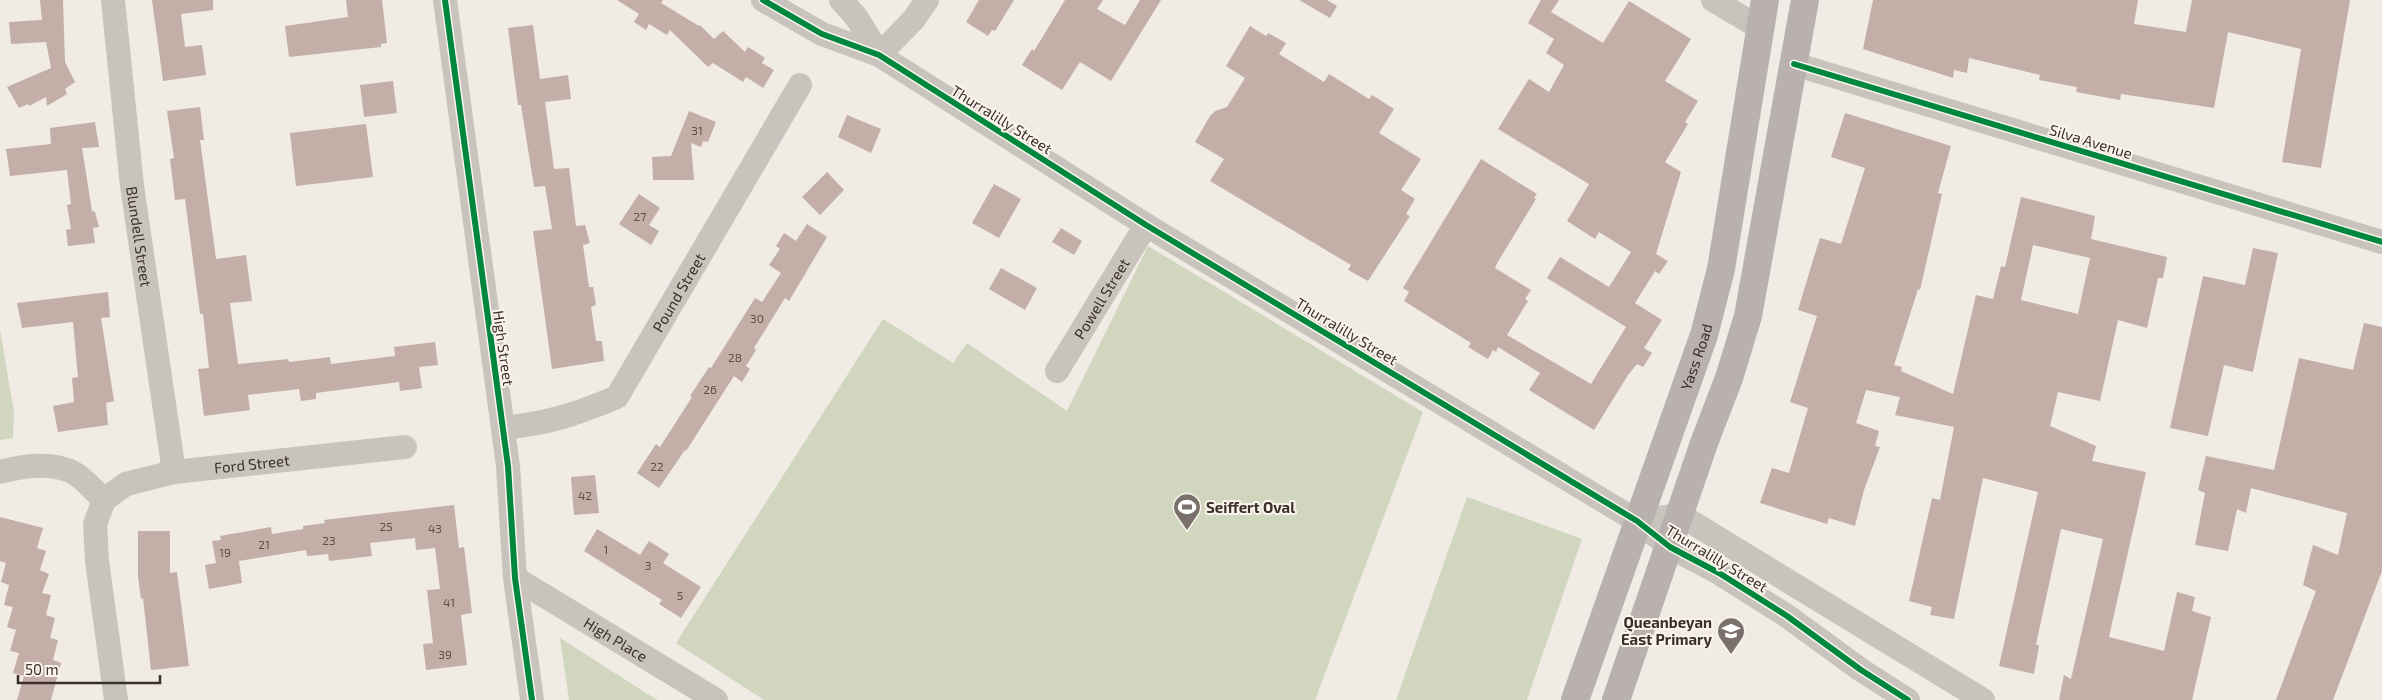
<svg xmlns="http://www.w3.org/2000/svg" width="2382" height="700" viewBox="0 0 2382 700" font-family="'Exo 2',sans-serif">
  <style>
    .green { fill: #d1d6bf }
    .building { fill: #c3afa7; fill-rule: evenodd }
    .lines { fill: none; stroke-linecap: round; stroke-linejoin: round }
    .minor { stroke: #c9c3be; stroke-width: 24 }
    .major { stroke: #b8b1ad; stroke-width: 28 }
    .cycleway-casing { stroke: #fbf5ee; stroke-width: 9 }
    .cycleway { stroke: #00873e; stroke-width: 6 }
    .labels { text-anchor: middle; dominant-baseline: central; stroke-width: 4; stroke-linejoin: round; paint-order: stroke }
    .number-label { font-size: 12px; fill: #5d504a }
    .street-label { font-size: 15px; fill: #3b302b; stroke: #fbf5ee }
    .poi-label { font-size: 15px; font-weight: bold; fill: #3b302b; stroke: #fbf5ee; text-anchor: start }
  </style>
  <rect width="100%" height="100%" fill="#f0ebe5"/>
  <!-- green -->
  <g class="green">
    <polygon points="1148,246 1423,412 1315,700 764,700 676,643 883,319 953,363 967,343 1067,411"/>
    <polygon points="0,330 14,412 13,438 0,440"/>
    <polygon points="1467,497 1582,539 1527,700 1396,700"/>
    <polygon points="560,638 657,700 569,700"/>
  </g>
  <!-- building -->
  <g class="building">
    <polygon points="40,0 63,0 65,62 75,82 65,89 67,94 47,106 46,97 29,106 28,104 19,108 7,87 51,68 46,42 11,44 9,22 42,20"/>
    <polygon points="152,0 213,0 213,10 181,14 185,47 202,45 206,75 163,81"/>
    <polygon points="346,0 382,0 387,43 381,44 381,47 289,57 285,26 348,17"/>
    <polygon points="617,0 663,0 661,3 699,26 700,25 714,39 723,31 745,52 748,47 765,58 762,63 774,70 763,88 746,77 743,82 713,63 708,67 670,30 667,35 649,24 646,30 634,22 639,14"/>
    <polygon points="979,0 1014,0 995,31 992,30 988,36 966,22"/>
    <polygon points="1065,0 1103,0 1097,9 1125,25 1140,0 1161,0 1111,81 1080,62 1062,90 1022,65 1032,49 1034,51"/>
    <polygon points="1299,0 1327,0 1337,6 1330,18"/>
    <polygon points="1541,0 1559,0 1551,12 1603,43 1629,1 1691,39 1665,81 1698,101 1685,122 1688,124 1665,162 1681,172 1656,254 1668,261 1659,274 1655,271 1635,303 1662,320 1644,348 1652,353 1643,367 1637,364 1628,375 1594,430 1529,390 1540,373 1498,347 1496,352 1493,350 1488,359 1468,347 1471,343 1404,301 1409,292 1403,288 1481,159 1537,194 1534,198 1536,199 1496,265 1495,268 1531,290 1525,299 1528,301 1507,335 1591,384 1626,327 1547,278 1560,257 1609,287 1631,252 1599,232 1595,239 1567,221 1589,184 1498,129 1529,79 1549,92 1564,65 1546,53 1554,39 1528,23"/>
    <polygon points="1873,0 2138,0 2134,24 2186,32 2192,0 2350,0 2321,168 2282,162 2301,49 2228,32 2214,108 2121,94 2120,100 2076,92 2077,87 2039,80 2040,75 1969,58 1967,73 1954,70 1953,78 1863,49"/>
    <polygon points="533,25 540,79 568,75 571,99 545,102 554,169 569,168 576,226 585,225 590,243 583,245 589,287 593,287 596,305 591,307 596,341 602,341 604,361 552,369 533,231 552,229 545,186 534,187 521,105 518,105 508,28"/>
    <polygon points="1250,26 1266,36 1268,33 1286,43 1279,54 1324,82 1329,74 1369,99 1372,95 1394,109 1379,133 1421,159 1401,190 1415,199 1406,214 1410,216 1368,281 1348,270 1351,265 1210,181 1224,159 1195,142 1210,116 1215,111 1227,107 1245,78 1226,66"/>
    <polygon points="393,81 397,113 364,117 360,85"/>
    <polygon points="200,107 204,140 200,140 216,259 246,255 252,301 230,303 238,364 288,359 289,362 330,357 331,364 395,356 394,347 435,342 438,365 419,367 422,388 400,391 399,382 316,393 316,399 301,401 299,389 248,395 250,410 204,416 198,369 209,368 203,314 200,314 185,199 175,200 170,159 174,158 167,111"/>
    <polygon points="689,111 716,122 708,142 703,141 701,147 691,143 694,180 653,180 652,157 671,156"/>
    <path d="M1845,113l106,33 -13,47 4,1 -22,96 -2,-1 -24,76 8,2 -1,4 52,23 23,-99 17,4 8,-33 4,1 16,-70 74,19 -4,23 76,18 -4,21h-5l-11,50 -29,-8 -18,81 -42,-9 -8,34 46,20 -4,15 54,11 -37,165 55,14 13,-59 18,5 -3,14 19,6 -19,83h-133l5,-25 7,4 32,-140 -42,-10 -25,115 3,2 -5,28 -35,-8 39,-174 -55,-14 -29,141 -24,-4 2,-8 -23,-6 23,-103 8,2 14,-73 -59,-12 5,-18 -34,-7 -10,33 23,8 -4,15 5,1 -16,43 -9,36 -26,-8 -2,6 -67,-21 12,-35 17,5 19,-65 -18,-6 27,-86 -19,-6 16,-53 6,-19 21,6 24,-76 -34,-11zM2033,245l57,13 -12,56 -57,-14z"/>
    <polygon points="847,115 881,129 871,153 838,137"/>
    <polygon points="95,122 99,147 82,148 92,211 95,212 99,227 93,228 95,243 68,246 66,230 71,229 67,205 71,204 67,170 10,176 6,149 51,144 50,128"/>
    <polygon points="366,124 373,177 296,186 290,133"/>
    <polygon points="827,172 844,190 820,215 802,197"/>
    <polygon points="994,184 1021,199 999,238 972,223"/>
    <polygon points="639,194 660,208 649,225 659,231 651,245 619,224"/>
    <polygon points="807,224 827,237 789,301 785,298 754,348 756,350 746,366 750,369 742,382 734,376 686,451 685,450 659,488 637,473 656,444 660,447 692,397 690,396 709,367 711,368 755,298 762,302 781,273 769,265 780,249 776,246 784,233 796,241"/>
    <polygon points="1061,228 1082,241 1074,255 1052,242"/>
    <polygon points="2253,248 2278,253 2253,372 2224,365 2208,436 2170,428 2203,276 2245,285"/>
    <polygon points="1001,268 1037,288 1025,310 989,289"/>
    <polygon points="108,292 110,317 101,318 114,401 106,403 108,425 58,432 53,406 74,402 72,378 78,377 73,322 22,328 17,303"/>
    <polygon points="2364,323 2382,327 2382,571 2333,700 2276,700 2316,591 2303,585 2313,545 2338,555 2347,513 2251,488 2246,513 2237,509 2228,551 2195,545 2205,493 2198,490 2206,456 2274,470 2299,358 2353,370"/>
    <polygon points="595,475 599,513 574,515 571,477"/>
    <polygon points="454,505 459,548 464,547 472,613 461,615 467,665 426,670 423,644 433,643 427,590 440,589 435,548 416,550 415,538 370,543 372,556 329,561 328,554 307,556 306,550 239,561 242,583 209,589 205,565 216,563 212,541 221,540 220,536 271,527 272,534 303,529 303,526 325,523 324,520"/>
    <polygon points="0,517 43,528 37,548 46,551 40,570 49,574 42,593 51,595 46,615 55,618 50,638 58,640 53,660 61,663 51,700 17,700 24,676 13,673 19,653 10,651 16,630 7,627 13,607 4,605 9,585 1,582 6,563 0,561"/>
    <polygon points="597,529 640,555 649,541 669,554 663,563 701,587 681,618 659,604 662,600 584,551"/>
    <polygon points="138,531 170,531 170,573 177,572 189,666 151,670 143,598 141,599 138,577"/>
  </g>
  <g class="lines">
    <!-- minor -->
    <g class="minor">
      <path id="s1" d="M113,0l19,186 42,286"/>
      <polyline points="445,0 508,466 515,578 532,700"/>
      <polyline points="763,0 822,34 879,55 1146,225 1637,521 1670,547 1719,573 1787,616 1861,670 1908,700"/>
      <polyline points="841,0 857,18 879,55"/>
      <polyline points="1713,0 1760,28"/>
      <polyline points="879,55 914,19 927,0"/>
      <polyline points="1794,64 2382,242"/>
      <path id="s2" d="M1057,371l89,-146"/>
      <path id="s3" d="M503,428c46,-5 71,-13 114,-31l183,-312"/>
      <path d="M0,472c23,-6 52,-11 74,1 11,6 21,19 30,27"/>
      <polyline points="1637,521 1680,515 1983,700"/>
      <path id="s4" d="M515,578l201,122"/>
      <path id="s5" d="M116,700l-19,-139 -2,-37 9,-24 22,-16 48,-12 231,-25"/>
    </g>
    <!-- major -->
    <g class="major">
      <path id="s6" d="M1575,700l129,-365 17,-66 44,-269"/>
      <polyline points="1616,700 1704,443 1729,378 1748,316 1805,0"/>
    </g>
    <!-- cycleway casing -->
    <g class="cycleway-casing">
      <g id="cycleway">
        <polyline points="445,0 508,466 515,578 532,700"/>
        <polyline points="763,0 822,34 879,55 1146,225 1637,521 1670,547 1719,573 1787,616 1861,670 1908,700"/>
        <polyline points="1794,64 2382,242"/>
      </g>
    </g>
    <!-- cycleway -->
    <use href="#cycleway" class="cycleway"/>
  </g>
  <!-- icons -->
  <defs>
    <g id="stadium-pin" transform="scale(1.4375)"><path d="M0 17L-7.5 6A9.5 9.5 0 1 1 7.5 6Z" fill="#7a716c" stroke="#fbf5ee"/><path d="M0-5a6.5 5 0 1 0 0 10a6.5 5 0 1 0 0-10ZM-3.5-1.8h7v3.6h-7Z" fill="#fff"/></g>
    <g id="school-pin" transform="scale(1.4375)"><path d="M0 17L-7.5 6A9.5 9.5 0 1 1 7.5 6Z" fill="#7a716c" stroke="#fbf5ee"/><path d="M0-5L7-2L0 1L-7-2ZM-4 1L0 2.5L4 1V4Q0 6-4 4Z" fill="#fff"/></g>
  </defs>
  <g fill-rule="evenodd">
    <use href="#stadium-pin" x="1187" y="507"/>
    <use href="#school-pin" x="1731" y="631"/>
  </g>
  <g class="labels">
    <!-- number labels -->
    <g class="number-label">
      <text x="697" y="130">31</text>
      <text x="640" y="216">27</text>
      <text x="757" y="318">30</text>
      <text x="735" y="357">28</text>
      <text x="710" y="389">26</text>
      <text x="657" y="466">22</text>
      <text x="585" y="495">42</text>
      <text x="386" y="526">25</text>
      <text x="435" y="528">43</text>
      <text x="329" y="540">23</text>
      <text x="264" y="544">21</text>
      <text x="606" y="549">1</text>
      <text x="225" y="552">19</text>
      <text x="648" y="565">3</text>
      <text x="680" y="595">5</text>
      <text x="449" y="602">41</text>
      <text x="445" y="654">39</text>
    </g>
    <!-- street labels -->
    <g class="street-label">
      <text transform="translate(1002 119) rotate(32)">Thurralilly Street</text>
      <text transform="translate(2091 141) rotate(17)">Silva Avenue</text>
      <text stroke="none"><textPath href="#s1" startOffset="238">Blundell Street</textPath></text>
      <text stroke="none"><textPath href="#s3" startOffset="240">Pound Street</textPath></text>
      <text stroke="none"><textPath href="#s2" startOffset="85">Powell Street</textPath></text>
      <text transform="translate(1347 331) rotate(31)">Thurralilly Street</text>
      <text transform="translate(504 348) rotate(82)">High Street</text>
      <text stroke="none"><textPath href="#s6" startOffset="364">Yass Road</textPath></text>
      <text stroke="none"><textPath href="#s5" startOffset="358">Ford Street</textPath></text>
      <text transform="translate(1717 558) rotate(31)">Thurralilly Street</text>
      <text stroke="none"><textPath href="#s4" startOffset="118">High Place</textPath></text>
    </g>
    <!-- poi labels -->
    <g class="poi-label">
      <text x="1206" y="507">Seiffert Oval</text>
      <text x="1712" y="622" text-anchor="end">Queanbeyan<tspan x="1712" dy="17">East Primary</tspan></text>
    </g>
  </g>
  <!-- scale -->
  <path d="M18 675v8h142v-8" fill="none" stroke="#3b302b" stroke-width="2.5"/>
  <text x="25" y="675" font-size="15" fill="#3b302b" stroke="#fbf5ee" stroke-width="4" paint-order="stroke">50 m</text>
</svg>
